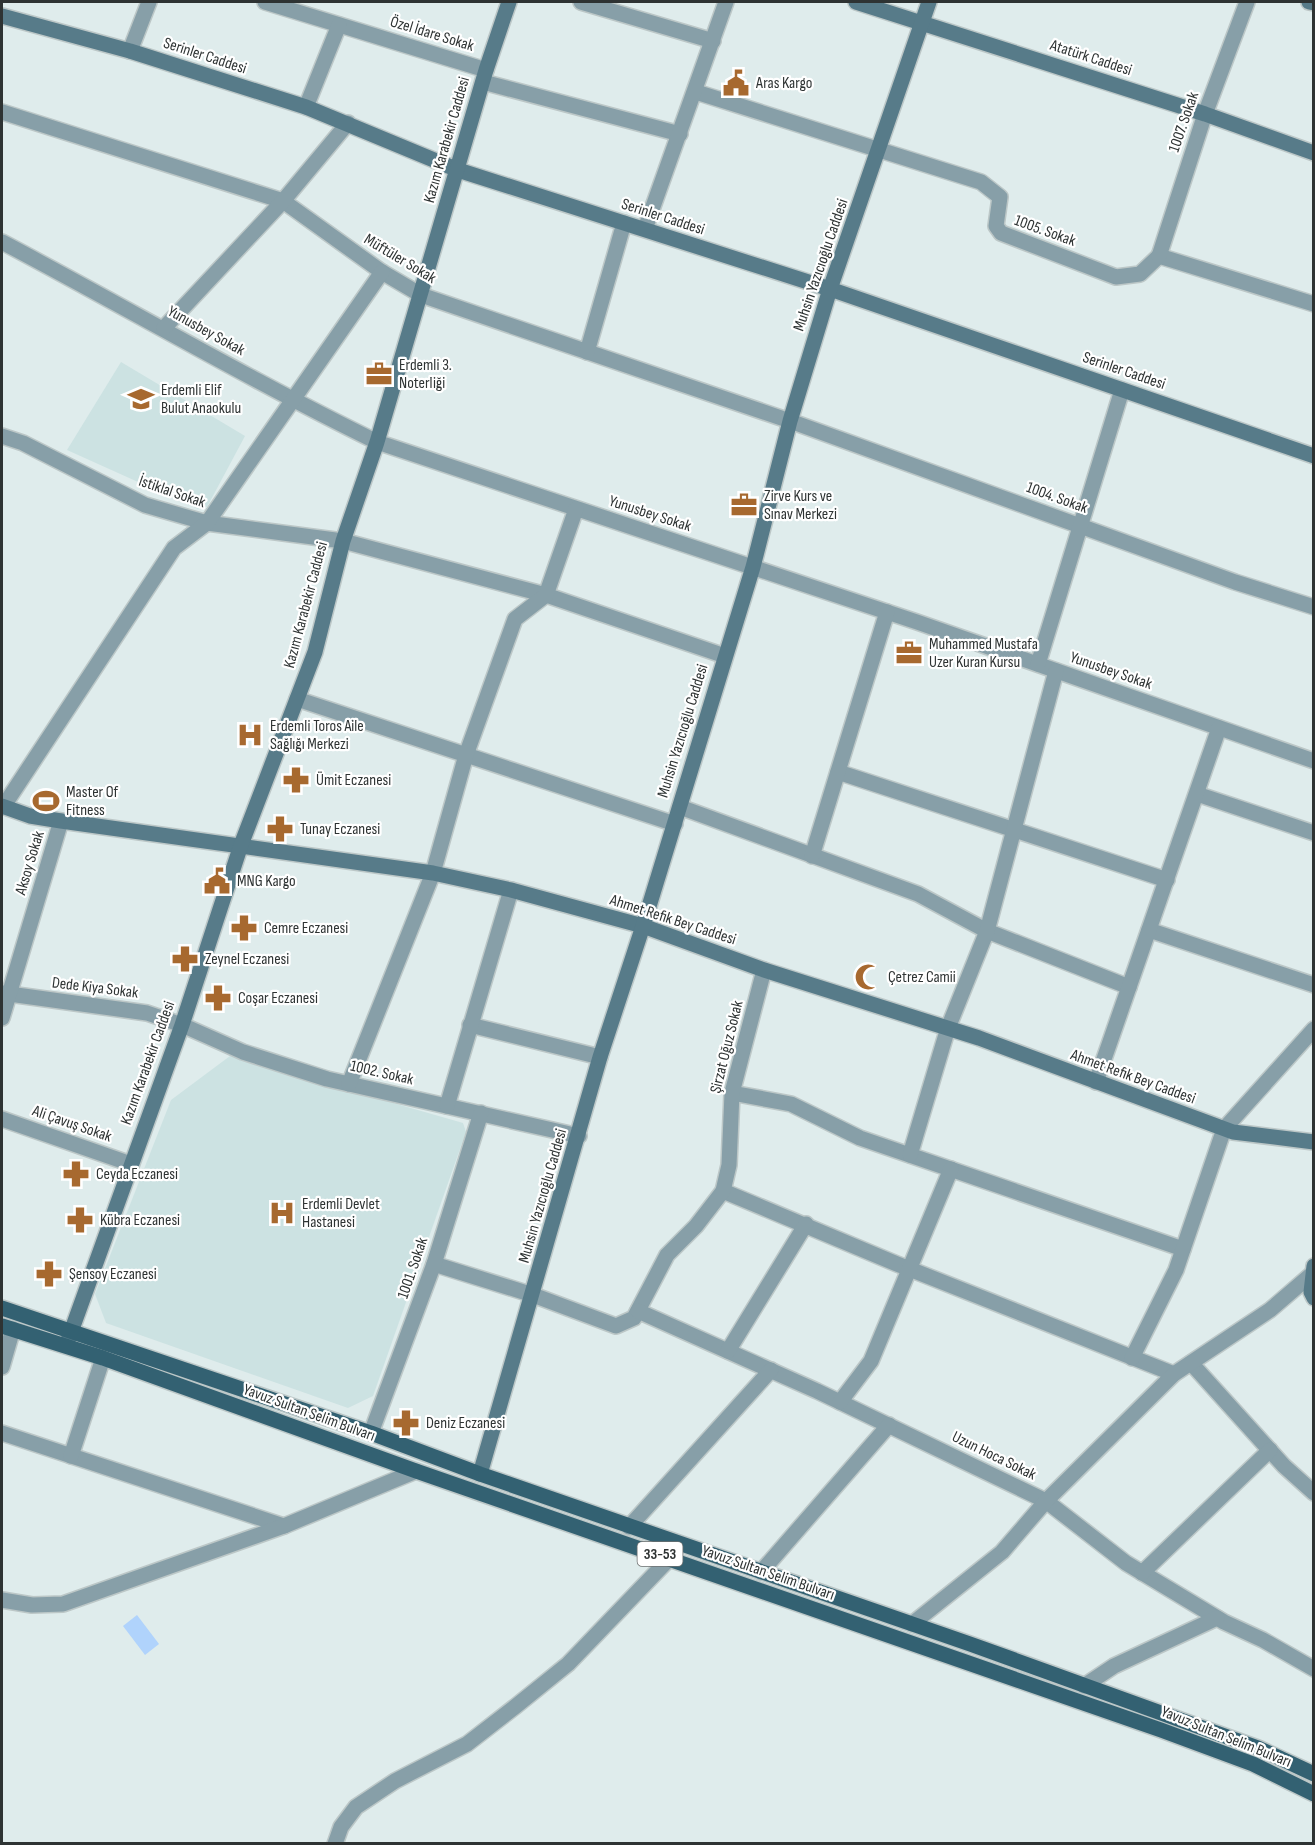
<svg xmlns="http://www.w3.org/2000/svg" width="1315" height="1845" viewBox="0 0 1315 1845" font-family="'Sofia Sans Condensed',sans-serif">
  <style>
    .built { fill: #cce2e2 }
    .water { fill: #b0d3fc }
    .lines { fill: none; stroke-linecap: round; stroke-linejoin: round }
    .street-casing { stroke: #bcc7c7; stroke-width: 18 }
    .secondary-casing { stroke: #bcc7c7; stroke-width: 18 }
    .primary-casing { stroke: #bcc7c7; stroke-width: 18 }
    .street { stroke: #879fa8; stroke-width: 15 }
    .secondary { stroke: #577b89; stroke-width: 15 }
    .primary { stroke: #336172; stroke-width: 15 }
    .labels { text-anchor: middle; dominant-baseline: central; stroke-width: 4.5; stroke-linejoin: round; paint-order: stroke }
    .shield { fill: #fff; stroke: #6d7070; stroke-width: 1.5 }
    .shield-label { font-size: 15px; font-weight: bold; fill: #2e3333 }
    .street-label { font-size: 16px; fill: #2e3333; stroke: #fff }
    .poi-label { font-size: 16px; fill: #2e3333; stroke: #fff; text-anchor: start }
  </style>
  <rect width="100%" height="100%" fill="#dfecec"/>
  <!-- built -->
  <g class="built">
    <polygon points="121,362 245,436 207,507 198,509 67,450"/>
    <polygon points="230,1056 463,1123 466,1132 373,1396 348,1408 106,1323 95,1294 171,1100"/>
  </g>
  <!-- water -->
  <polygon class="water" points="137,1615 159,1644 145,1655 123,1626"/>
  <g class="lines">
    <!-- street casing -->
    <g class="street-casing">
      <g id="street">
        <polyline points="265,2 486,70"/>
        <polyline points="581,2 713,41"/>
        <polyline points="130,51 149,2"/>
        <polyline points="483,82 680,134"/>
        <polyline points="696,92 981,182 1000,197 996,226 1001,233 1116,277 1140,274 1159,256 1314,304"/>
        <polyline points="306,107 339,25"/>
        <polyline points="2,112 283,201 382,272 421,295 790,421 1235,582 1314,607"/>
        <polyline points="645,229 726,2"/>
        <path d="M2,242c125,66 248,138 375,200l540,180 397,139"/>
        <polyline points="1159,256 1205,114 1247,2"/>
        <polyline points="164,328 283,201 348,123"/>
        <polyline points="587,352 624,223"/>
        <polyline points="2,436 23,443 145,505 207,523 343,541 546,595 725,656"/>
        <polyline points="1038,664 1122,390"/>
        <polyline points="297,699 675,824"/>
        <polyline points="838,772 1167,880"/>
        <polyline points="1197,794 1314,833"/>
        <polyline points="3,807 174,548 207,523 382,272"/>
        <polyline points="680,807 918,894 987,931 1129,987"/>
        <polyline points="812,856 887,612"/>
        <polyline points="1149,930 1314,985"/>
        <polyline points="2,993 147,1013 182,1025 243,1052 327,1079 579,1136"/>
        <polyline points="2,1018 61,821"/>
        <polyline points="470,1025 600,1057"/>
        <polyline points="1096,1082 1219,728"/>
        <polyline points="349,1084 433,873 466,755 515,619 546,595 576,509"/>
        <polyline points="732,1093 791,1104 860,1138 1183,1249"/>
        <polyline points="447,1106 511,890"/>
        <polyline points="2,1119 131,1164"/>
        <polyline points="910,1155 948,1028 987,931 1056,671"/>
        <polyline points="723,1191 897,1264 1174,1374"/>
        <polyline points="434,1264 533,1295 616,1326 634,1318 667,1255 696,1226 723,1191 729,1165 732,1093 764,970"/>
        <polyline points="638,1311 817,1391 1046,1501 1126,1563 1224,1622 1263,1640 1314,1669"/>
        <polyline points="728,1351 806,1224"/>
        <polyline points="1132,1358 1176,1270 1224,1129 1314,1029"/>
        <polyline points="1191,1363 1284,1466 1314,1493"/>
        <polyline points="2,1367 13,1329"/>
        <polyline points="840,1402 871,1361 951,1169"/>
        <polyline points="2,1433 284,1526"/>
        <polyline points="371,1433 434,1264 481,1113"/>
        <polyline points="71,1456 103,1358"/>
        <polyline points="629,1527 771,1370"/>
        <polyline points="761,1572 889,1425"/>
        <polyline points="1142,1573 1270,1450"/>
        <polyline points="2,1600 32,1605 63,1604 284,1526 416,1471"/>
        <polyline points="912,1624 1002,1552 1046,1501 1174,1374 1270,1310 1313,1273"/>
        <polyline points="1084,1686 1114,1666 1217,1618"/>
        <polyline points="335,1844 341,1827 356,1807 395,1781 467,1744 516,1706 568,1664 670,1558"/>
      </g>
    </g>
    <!-- secondary casing -->
    <g class="secondary-casing">
      <g id="secondary">
        <polyline points="856,2 1205,114 1314,153"/>
        <polyline points="1309,2 1314,3"/>
        <polyline points="2,16 130,51 306,107 458,170 830,289 1314,456"/>
        <polyline points="2,806 30,816 61,821 433,873 511,890 643,926 764,970 979,1038 1233,1132 1314,1142"/>
        <polyline points="1314,1266 1311,1292 1314,1298"/>
        <polyline points="67,1343 182,1025 241,845 315,652 343,541 377,442 486,70 509,2"/>
        <polyline points="480,1474 600,1057 643,926 753,567 790,421 830,289 929,2"/>
      </g>
    </g>
    <!-- primary casing -->
    <g class="primary-casing">
      <g id="primary">
        <polyline points="2,1308 371,1433 480,1474 970,1644 1258,1748 1314,1774"/>
        <polyline points="2,1326 103,1358 416,1471 1161,1730 1253,1764 1314,1794"/>
      </g>
    </g>
    <!-- street -->
    <use href="#street" class="street"/>
    <!-- secondary -->
    <use href="#secondary" class="secondary"/>
    <!-- primary -->
    <use href="#primary" class="primary"/>
  </g>
  <!-- icons -->
  <defs>
    <g id="civic-bare" transform="scale(2.07)"><path d="M-.6-6.5H3V-4.5H.6V-3L4-1V1h2V6H-6V1h2V-1L-.6-3ZM-1.2 2.5V6h2.4V2.5Z" fill="#a7692f" stroke="#fff" stroke-width="2.5" paint-order="stroke"/></g>
    <g id="office-bare" transform="scale(2.07)"><path d="M-6-3h4V-5.5h4V-3h4V5H-6ZM-1-4.5V-3h2v-1.5ZM-6 0V1H6V0Z" fill="#a7692f" stroke="#fff" stroke-width="2.5" paint-order="stroke"/></g>
    <g id="school-bare" transform="scale(2.07)"><path d="M0-5L7-2L0 1L-7-2ZM-4 1L0 2.5L4 1V4Q0 6-4 4Z" fill="#a7692f" stroke="#fff" stroke-width="2.5" paint-order="stroke"/></g>
    <g id="hospital-bare" transform="scale(2.07)"><path d="M-5-5h3v3.5h4V-5h3V5h-3V1.5h-4V5h-3Z" fill="#a7692f" stroke="#fff" stroke-width="2.5" paint-order="stroke"/></g>
    <g id="pharmacy-bare" transform="scale(2.07)"><path d="M-2-6h4v4h4v4h-4v4h-4v-4h-4v-4h4Z" fill="#a7692f" stroke="#fff" stroke-width="2.5" paint-order="stroke"/></g>
    <g id="stadium-bare" transform="scale(2.07)"><path d="M0-5a6.5 5 0 1 0 0 10a6.5 5 0 1 0 0-10ZM-3.5-1.8h7v3.6h-7Z" fill="#a7692f" stroke="#fff" stroke-width="2.5" paint-order="stroke"/></g>
    <g id="mosque-bare" transform="scale(2.07)"><path d="M3.5-4.9A6 6 0 1 0 3.5 4.9A5 5 0 1 1 3.5-4.9Z" fill="#a7692f" stroke="#fff" stroke-width="2.5" paint-order="stroke"/></g>
  </defs>
  <g fill-rule="evenodd">
    <use href="#civic-bare" x="736" y="83"/>
    <use href="#office-bare" x="379" y="374"/>
    <use href="#school-bare" x="141" y="399"/>
    <use href="#office-bare" x="744" y="505"/>
    <use href="#office-bare" x="909" y="653"/>
    <use href="#hospital-bare" x="250" y="735"/>
    <use href="#pharmacy-bare" x="296" y="780"/>
    <use href="#stadium-bare" x="46" y="801"/>
    <use href="#pharmacy-bare" x="280" y="829"/>
    <use href="#civic-bare" x="217" y="881"/>
    <use href="#pharmacy-bare" x="244" y="928"/>
    <use href="#pharmacy-bare" x="185" y="959"/>
    <use href="#mosque-bare" x="868" y="977"/>
    <use href="#pharmacy-bare" x="218" y="998"/>
    <use href="#pharmacy-bare" x="76" y="1174"/>
    <use href="#hospital-bare" x="282" y="1213"/>
    <use href="#pharmacy-bare" x="80" y="1220"/>
    <use href="#pharmacy-bare" x="49" y="1274"/>
    <use href="#pharmacy-bare" x="406" y="1423"/>
  </g>
  <g class="labels">
    <!-- shield labels -->
    <rect class="shield" x="637.5" y="1542" width="45" height="24" rx="4.5"/>
    <g class="shield-label">
      <text x="660" y="1554">33-53</text>
    </g>
    <!-- street labels -->
    <g class="street-label">
      <text transform="translate(432 34) rotate(17)">Özel İdare Sokak</text>
      <text transform="translate(205 56) rotate(18)">Serinler Caddesi</text>
      <text transform="translate(1091 58) rotate(18)">Atatürk Caddesi</text>
      <text transform="translate(1184 122) rotate(-71)">1007. Sokak</text>
      <text transform="translate(447 140) rotate(-74)">Kazım Karabekir Caddesi</text>
      <text transform="translate(663 217) rotate(18)">Serinler Caddesi</text>
      <text transform="translate(1045 231) rotate(20)">1005. Sokak</text>
      <text transform="translate(400 259) rotate(31)">Müftüler Sokak</text>
      <text transform="translate(821 265) rotate(-71)">Muhsin Yazıcıoğlu Caddesi</text>
      <text transform="translate(206 331) rotate(29)">Yunusbey Sokak</text>
      <text transform="translate(1124 371) rotate(19)">Serinler Caddesi</text>
      <text transform="translate(172 492) rotate(19)">İstiklal Sokak</text>
      <text transform="translate(1057 498) rotate(20)">1004. Sokak</text>
      <text transform="translate(650 514) rotate(18)">Yunusbey Sokak</text>
      <text transform="translate(306 605) rotate(-75)">Kazım Karabekir Caddesi</text>
      <text transform="translate(1111 671) rotate(19)">Yunusbey Sokak</text>
      <text transform="translate(683 731) rotate(-73)">Muhsin Yazıcıoğlu Caddesi</text>
      <text transform="translate(30 863) rotate(-73)">Aksoy Sokak</text>
      <text transform="translate(673 920) rotate(18)">Ahmet Refik Bey Caddesi</text>
      <text transform="translate(95 988) rotate(7)">Dede Kiya Sokak</text>
      <text transform="translate(727 1047) rotate(-76)">Şirzat Oğuz Sokak</text>
      <text transform="translate(148 1063) rotate(-70)">Kazım Karabekir Caddesi</text>
      <text transform="translate(382 1073) rotate(13)">1002. Sokak</text>
      <text transform="translate(1133 1077) rotate(20)">Ahmet Refik Bey Caddesi</text>
      <text transform="translate(72 1124) rotate(19)">Ali Çavuş Sokak</text>
      <text transform="translate(543 1196) rotate(-74)">Muhsin Yazıcıoğlu Caddesi</text>
      <text transform="translate(413 1268) rotate(-71)">1001. Sokak</text>
      <text transform="translate(309 1413) rotate(20)">Yavuz Sultan Selim Bulvarı</text>
      <text transform="translate(994 1456) rotate(26)">Uzun Hoca Sokak</text>
      <text transform="translate(768 1573) rotate(19)">Yavuz Sultan Selim Bulvarı</text>
      <text transform="translate(1226 1737) rotate(22)">Yavuz Sultan Selim Bulvarı</text>
    </g>
    <!-- poi labels -->
    <g class="poi-label">
      <text x="756" y="83">Aras Kargo</text>
      <text x="399" y="365">Erdemli 3.<tspan x="399" dy="18">Noterliği</tspan></text>
      <text x="161" y="390">Erdemli Elif<tspan x="161" dy="18">Bulut Anaokulu</tspan></text>
      <text x="764" y="496">Zirve Kurs ve<tspan x="764" dy="18">Sınav Merkezi</tspan></text>
      <text x="929" y="644">Muhammed Mustafa<tspan x="929" dy="18">Uzer Kuran Kursu</tspan></text>
      <text x="270" y="726">Erdemli Toros Aile<tspan x="270" dy="18">Sağlığı Merkezi</tspan></text>
      <text x="316" y="780">Ümit Eczanesi</text>
      <text x="66" y="792">Master Of<tspan x="66" dy="18">Fitness</tspan></text>
      <text x="300" y="829">Tunay Eczanesi</text>
      <text x="237" y="881">MNG Kargo</text>
      <text x="264" y="928">Cemre Eczanesi</text>
      <text x="205" y="959">Zeynel Eczanesi</text>
      <text x="888" y="977">Çetrez Camii</text>
      <text x="238" y="998">Coşar Eczanesi</text>
      <text x="96" y="1174">Ceyda Eczanesi</text>
      <text x="302" y="1204">Erdemli Devlet<tspan x="302" dy="18">Hastanesi</tspan></text>
      <text x="100" y="1220">Kübra Eczanesi</text>
      <text x="69" y="1274">Şensoy Eczanesi</text>
      <text x="426" y="1423">Deniz Eczanesi</text>
    </g>
  </g>
  <!-- border -->
  <rect width="1315" height="1845" fill="none" stroke="#2e3333" stroke-width="6"/>
</svg>
